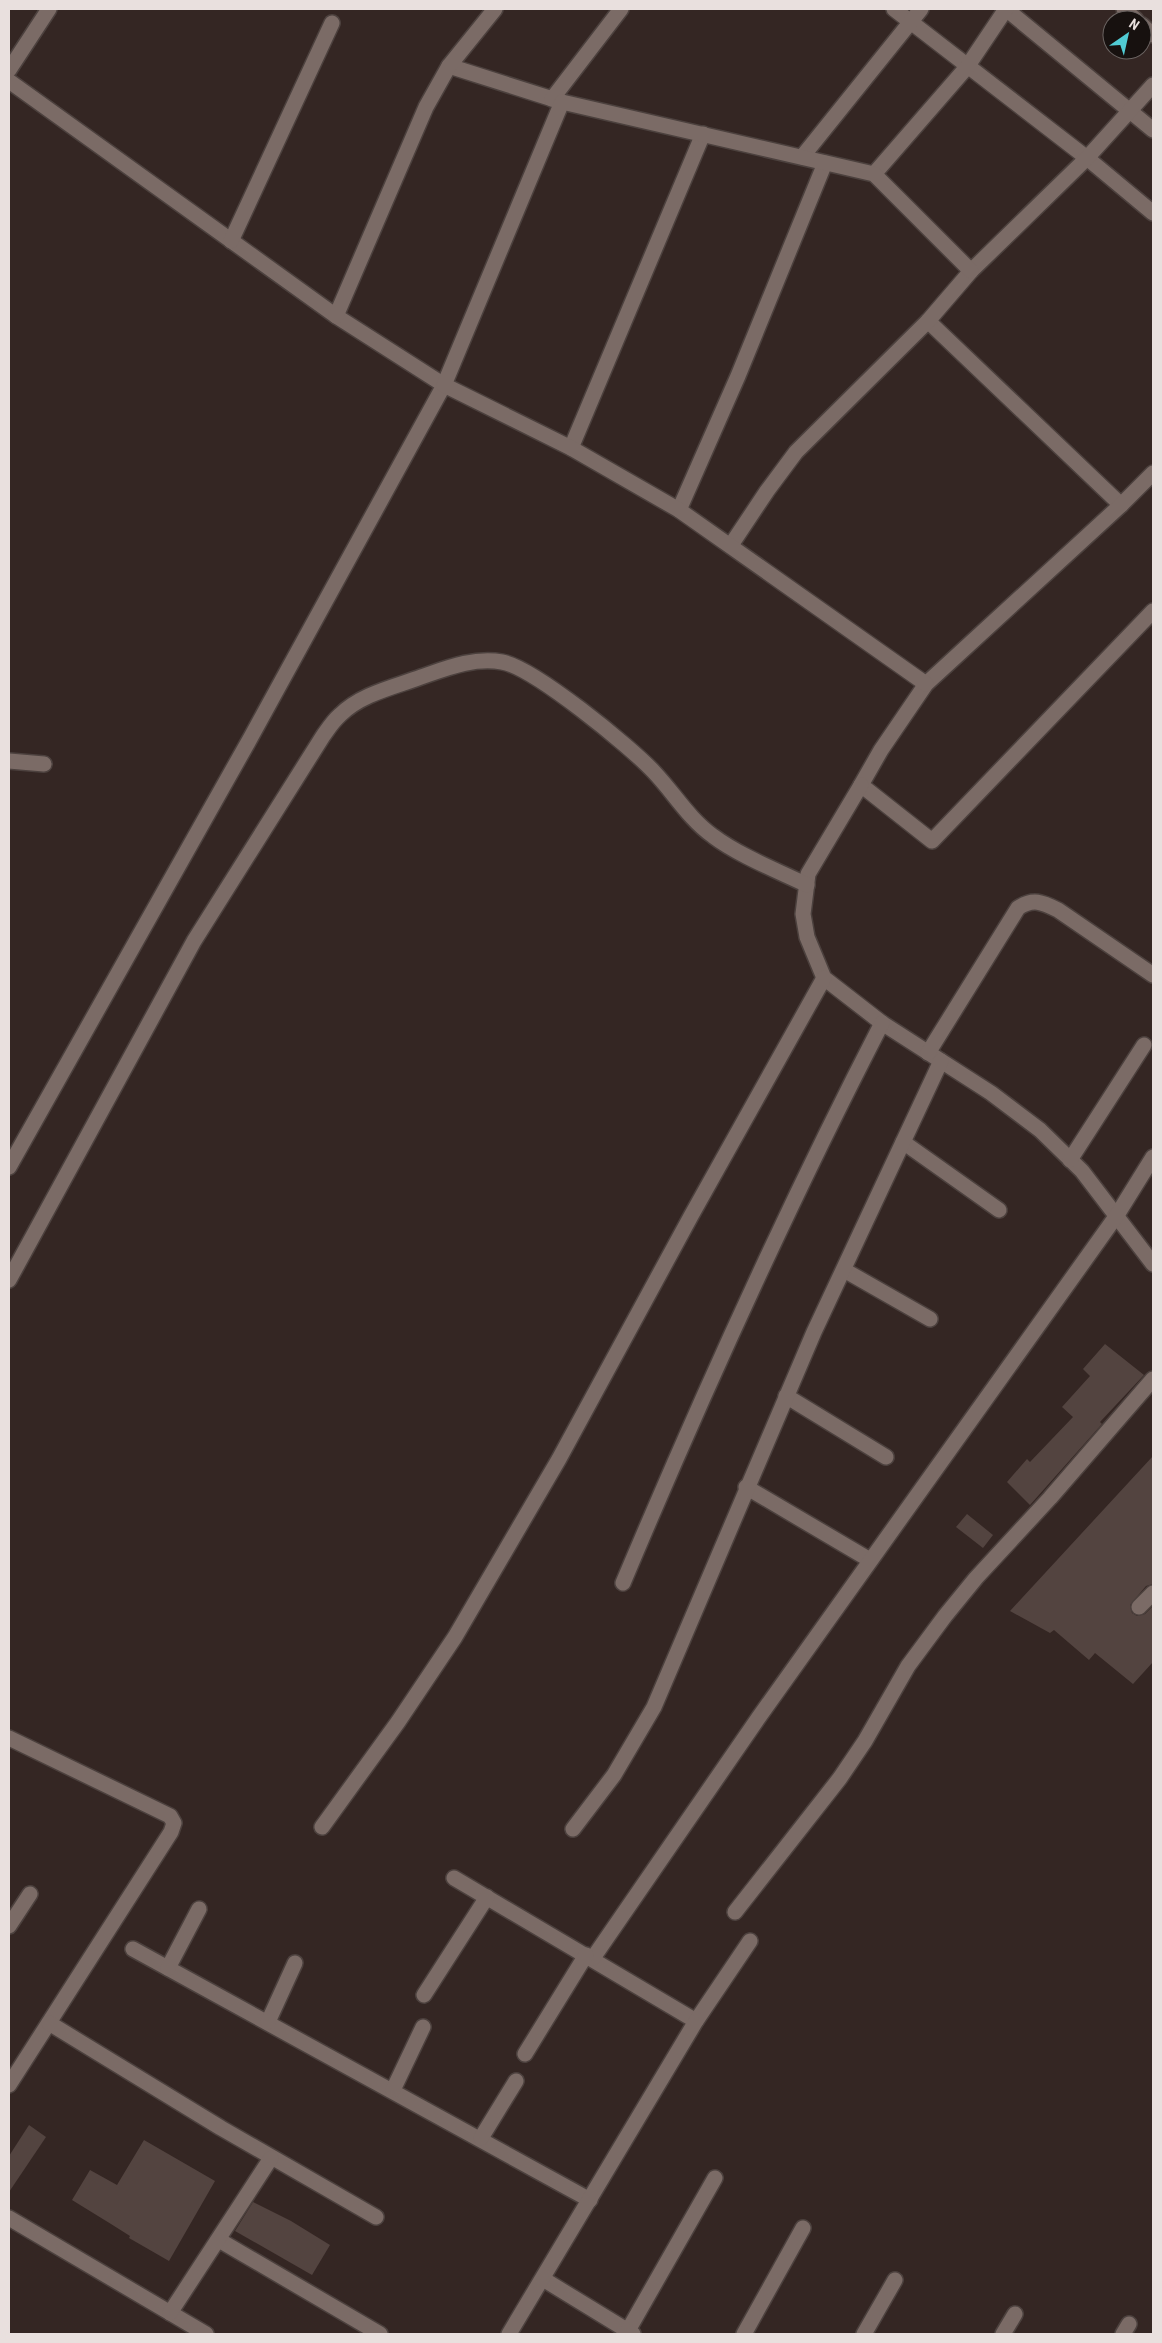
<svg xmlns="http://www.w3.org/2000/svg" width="1162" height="2343" viewBox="0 0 1162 2343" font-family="'Roboto Condensed',sans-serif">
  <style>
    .building { fill: #534440 }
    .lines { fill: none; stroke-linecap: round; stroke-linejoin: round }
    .minor-casing { stroke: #4c413e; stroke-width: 18 }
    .minor { stroke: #7b6b66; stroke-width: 15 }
  </style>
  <rect width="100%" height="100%" fill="#342623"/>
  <!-- building -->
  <g class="building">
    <polygon points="1105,1344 1144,1375 1100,1422 1102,1424 1030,1505 1007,1482 1027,1459 1030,1462 1073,1417 1062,1407 1090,1376 1083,1369"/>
    <polygon points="1153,1456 1153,1584 1146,1586 1130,1605 1132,1613 1137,1616 1145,1614 1153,1606 1153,1662 1133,1684 1095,1653 1089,1660 1054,1630 1050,1633 1010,1611"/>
    <polygon points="967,1514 993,1535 983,1548 956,1527"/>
    <polygon points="29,2125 46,2137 9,2192 9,2156"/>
    <polygon points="144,2140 215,2181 169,2261 129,2238 130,2236 111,2224 72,2200 90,2170 117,2185"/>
    <polygon points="253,2202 291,2221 330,2245 312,2275 235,2231"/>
  </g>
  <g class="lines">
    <!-- minor casing -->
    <g class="minor-casing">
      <g id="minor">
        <polyline points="894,9 1087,158 1153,213"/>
        <polyline points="1006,9 1153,130"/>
        <polyline points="1124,9 1136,20"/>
        <polyline points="1142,25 1153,35"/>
        <polyline points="449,66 562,102"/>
        <polyline points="9,70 49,9"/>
        <polyline points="9,81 336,316 444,385 251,737 9,1167"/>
        <polyline points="552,99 621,9"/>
        <polyline points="802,157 921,9"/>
        <polyline points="874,174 967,67 1006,9"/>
        <polyline points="231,241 332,23"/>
        <polyline points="336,316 426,107 449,66 495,9"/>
        <polyline points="928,321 1121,505"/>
        <polyline points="571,448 703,134"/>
        <polyline points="1153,473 1121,505 926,684 881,750 861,785 932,841 1153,611"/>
        <polyline points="679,510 738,376 825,163"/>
        <polyline points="731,545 767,491 796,452 928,321 971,271 1087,158 1153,85"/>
        <polyline points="926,684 679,510 571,448 444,385 562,102 874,174 971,271"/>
        <polyline points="9,761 44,764"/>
        <polyline points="861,785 808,874 803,914 807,937 824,978 882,1023 991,1093 1040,1130 1082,1171 1153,1264"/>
        <path d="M928,1053l90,-145c15,-10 24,-6 40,2l95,65"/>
        <polyline points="903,1142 999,1210"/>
        <polyline points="1070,1160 1144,1045"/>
        <polyline points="844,1270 930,1319"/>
        <path d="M9,1280l185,-339 129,-205c5,-7 10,-15 17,-21 21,-21 54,-28 81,-38 26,-9 53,-20 81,-15 31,5 129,85 152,110 20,21 35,47 59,64 25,19 65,35 94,49"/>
        <polyline points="786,1396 886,1457"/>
        <polyline points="746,1487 870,1560"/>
        <path d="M623,1583c80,-190 165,-378 259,-560"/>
        <polyline points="1139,1607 1153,1593"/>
        <polyline points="9,1738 170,1816 174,1823 171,1832 9,2085"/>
        <polyline points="322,1827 398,1722 455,1637 559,1459 691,1216 824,978"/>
        <polyline points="573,1829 614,1775 654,1707 814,1332 941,1061"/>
        <polyline points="454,1878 696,2021"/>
        <polyline points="735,1912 840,1778 865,1741 908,1666 945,1616 976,1578 1050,1498 1153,1379"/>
        <polyline points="9,1926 30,1894"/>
        <polyline points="133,1949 590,2200"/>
        <polyline points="593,1958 759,1717 1117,1215 1153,1157"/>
        <polyline points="168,1968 199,1909"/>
        <polyline points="424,1995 487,1897"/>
        <polyline points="268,2022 295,1963"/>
        <polyline points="49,2023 221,2128 376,2217"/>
        <polyline points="525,2054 586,1955"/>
        <polyline points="393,2090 423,2027"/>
        <polyline points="481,2138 516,2081"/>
        <polyline points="9,2218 206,2334"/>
        <polyline points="219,2240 380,2334"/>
        <polyline points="543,2279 633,2334"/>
        <polyline points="170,2313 271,2158"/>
        <polyline points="509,2334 696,2021 750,1941"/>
        <polyline points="626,2334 715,2178"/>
        <polyline points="744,2334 803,2228"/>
        <polyline points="864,2334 895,2280"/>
        <polyline points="1003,2334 1015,2314"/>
        <polyline points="1123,2334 1129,2324"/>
      </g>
    </g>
    <!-- minor -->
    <use href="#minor" class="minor"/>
  </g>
  <!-- border -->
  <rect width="1162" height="2343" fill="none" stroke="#e9e0de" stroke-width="20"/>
  <!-- north arrow -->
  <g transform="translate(1127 35) rotate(34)"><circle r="24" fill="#17110f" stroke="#6b6462"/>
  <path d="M0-4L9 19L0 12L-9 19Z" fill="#51ccd4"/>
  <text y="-8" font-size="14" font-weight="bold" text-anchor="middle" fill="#e9e0de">N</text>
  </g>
</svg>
